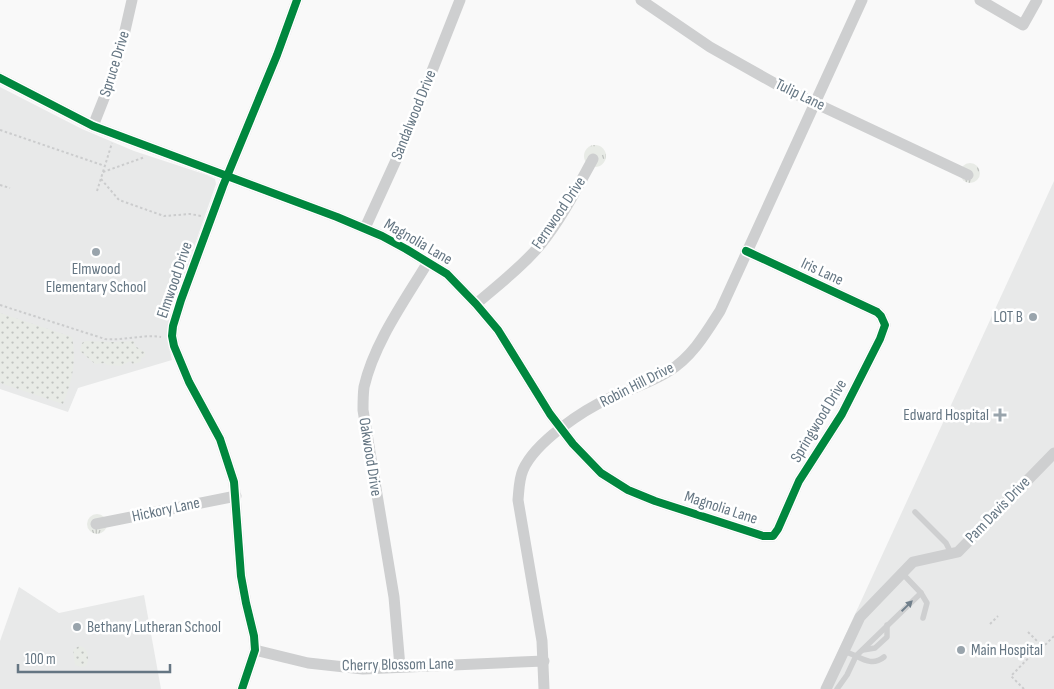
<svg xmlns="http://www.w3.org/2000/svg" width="1054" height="689" viewBox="0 0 1054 689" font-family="'Sofia Sans Condensed',sans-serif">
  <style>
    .built { fill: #e8e9e9 }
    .grass { fill: url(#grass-tufts) }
    .park { fill: url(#park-dots) }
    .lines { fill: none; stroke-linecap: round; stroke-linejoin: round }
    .path { stroke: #cbcccd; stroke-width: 2; stroke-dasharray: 2.5 2.5; stroke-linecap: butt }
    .service { stroke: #cecfd0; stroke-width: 5.5 }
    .minor { stroke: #cecfd0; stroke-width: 11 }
    .path-bridge { stroke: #cbcccd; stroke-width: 2; stroke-dasharray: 2.5 2.5; stroke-linecap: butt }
    .cycleway-casing { stroke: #fff; stroke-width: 11 }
    .cycleway { stroke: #00873e; stroke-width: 8 }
    .oneway { fill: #707f8b }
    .poi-dot { fill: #99a4ac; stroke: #fff; stroke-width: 2 }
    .labels { text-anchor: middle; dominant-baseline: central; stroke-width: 5; stroke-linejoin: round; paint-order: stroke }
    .street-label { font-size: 16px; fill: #657683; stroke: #fff }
    .poi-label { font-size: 16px; fill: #657683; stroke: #fff; text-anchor: end }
  </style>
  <defs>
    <pattern id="grass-tufts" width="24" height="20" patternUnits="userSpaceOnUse" patternTransform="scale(1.25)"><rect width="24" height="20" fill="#e8ebe6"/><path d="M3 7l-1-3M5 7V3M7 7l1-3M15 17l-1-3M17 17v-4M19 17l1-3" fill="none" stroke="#c0c3c0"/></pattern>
    <pattern id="park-dots" width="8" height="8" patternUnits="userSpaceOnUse" patternTransform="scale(1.25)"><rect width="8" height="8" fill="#e8ebe6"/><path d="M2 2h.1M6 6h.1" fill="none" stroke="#c0c3c0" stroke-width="1.8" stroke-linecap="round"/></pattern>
  </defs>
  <rect width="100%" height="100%" fill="#f9f9f9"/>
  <!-- built -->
  <g class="built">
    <polygon points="0,87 82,129 134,151 207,175 215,179 216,184 169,319 167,339 172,360 78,388 68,412 0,389"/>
    <polygon points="1054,181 1054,689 822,689 839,649"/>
    <polygon points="19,587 59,613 144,595 161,689 0,689 0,641"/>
  </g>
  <!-- grass -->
  <g class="grass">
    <circle cx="595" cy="156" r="11"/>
    <circle cx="970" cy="173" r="10"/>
    <circle cx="97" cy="524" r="10"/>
  </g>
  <!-- park -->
  <g class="park">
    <path d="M0,313l72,24c5,24 0,44 -9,67l-63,-21z"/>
    <polygon points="85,341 113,342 134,341 135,346 145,352 145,356 141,358 141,362 133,364 130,361 121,366 107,365 105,363 95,364 80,351 82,343"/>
    <path d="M79,646c9,1 11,13 7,20l-5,1 -6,-2 -2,-15z"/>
  </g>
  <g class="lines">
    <!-- path -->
    <g class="path">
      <polyline points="0,130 105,166"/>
      <polyline points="103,172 145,157"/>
      <polyline points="101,179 119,200 164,216 190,214 201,216"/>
      <polyline points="0,185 10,188"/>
      <polyline points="97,191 112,143"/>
      <path d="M0,305l105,34c19,2 37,-5 56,-2"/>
      <polyline points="990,624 998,616"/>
      <polyline points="1024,689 1011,676 1039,647 1046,644 1054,636"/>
    </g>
    <!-- service -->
    <g class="service">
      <polyline points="915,512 946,543 951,553"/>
      <polyline points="921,593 927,603 923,618"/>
      <polyline points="863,650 875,648 887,637 887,625"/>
      <polyline points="844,651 856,656 921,593 902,573"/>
      <path d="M837,689l10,-14 9,-19c10,5 18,9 28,1"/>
    </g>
    <!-- minor -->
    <g class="minor">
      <polyline points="641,0 710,47 783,88 968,175"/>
      <polyline points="980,0 1023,25 1037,0"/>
      <polyline points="0,78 93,126 337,217 382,236 406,249 447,274 476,304 498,330 550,414 573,444 601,473 628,490 655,501 763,536 773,536 778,529 799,481 842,414 880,339 885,325 881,316 877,312 746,251"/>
      <path d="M93,126c18,-42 30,-81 39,-126"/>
      <polyline points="365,228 402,147 460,0"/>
      <path d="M476,304c22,-19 46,-37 65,-60 21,-26 36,-56 52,-85"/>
      <polyline points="96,524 236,496"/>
      <polyline points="255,650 308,663 363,669 544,661"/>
      <path d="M400,667l-6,-70 -31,-187c0,-7 0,-15 1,-23 10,-44 41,-87 64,-125"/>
      <polyline points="242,689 255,650 254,636 246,603 241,576 234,482 220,439 189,382 174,346 172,336 173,326 181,300 223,186 277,55 297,0"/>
      <path d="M544,689l-2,-48 -24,-141c1,-11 1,-21 5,-30 12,-28 60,-60 87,-72 19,-9 41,-15 59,-27 23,-14 37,-38 51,-60l142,-311"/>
      <polyline points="826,689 860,617 913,562 958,552 1054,453"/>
    </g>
    <!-- path-bridge -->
    <polyline class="path-bridge" points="1028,632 1045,649"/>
    <!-- cycleway casing -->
    <g class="cycleway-casing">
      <g id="cycleway">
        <polyline points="0,78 93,126 337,217 382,236 406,249 447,274 476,304 498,330 550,414 573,444 601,473 628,490 655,501 763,536 773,536 778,529 799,481 842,414 880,339 885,325 881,316 877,312 746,251"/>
        <polyline points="242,689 255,650 254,636 246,603 241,576 234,482 220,439 189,382 174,346 172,336 173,326 181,300 223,186 277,55 297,0"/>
      </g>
    </g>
    <!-- cycleway -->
    <use href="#cycleway" class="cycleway"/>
  </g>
  <!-- one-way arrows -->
  <defs><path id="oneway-solid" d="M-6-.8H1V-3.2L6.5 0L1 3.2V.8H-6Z" transform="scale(1.25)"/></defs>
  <use class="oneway" href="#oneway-solid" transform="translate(907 606) rotate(-44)"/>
  <!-- markers -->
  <g class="poi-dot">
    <circle cx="96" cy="252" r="5"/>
    <circle cx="1033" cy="317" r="5"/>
    <path d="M997.5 407.5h5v5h5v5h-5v5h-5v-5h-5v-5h5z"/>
    <circle cx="77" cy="627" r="5"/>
    <circle cx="961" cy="650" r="5"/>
  </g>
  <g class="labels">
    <!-- street labels -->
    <g class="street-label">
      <text transform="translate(115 64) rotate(-73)">Spruce Drive</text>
      <text transform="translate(800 95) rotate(26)">Tulip Lane</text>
      <text transform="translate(414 115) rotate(-68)">Sandalwood Drive</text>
      <text transform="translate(559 213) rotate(-56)">Fernwood Drive</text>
      <text transform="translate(418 242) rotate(30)">Magnolia Lane</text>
      <text transform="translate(822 272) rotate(25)">Iris Lane</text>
      <text transform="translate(175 280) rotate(-71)">Elmwood Drive</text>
      <text transform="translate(637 385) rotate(-27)">Robin Hill Drive</text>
      <text transform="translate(819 421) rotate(-59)">Springwood Drive</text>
      <text transform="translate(370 457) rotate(81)">Oakwood Drive</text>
      <text transform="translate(721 508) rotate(18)">Magnolia Lane</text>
      <text transform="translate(166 510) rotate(-12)">Hickory Lane</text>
      <text transform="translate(998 510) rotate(-46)">Pam Davis Drive</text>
      <text transform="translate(398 665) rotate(-1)">Cherry Blossom Lane</text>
    </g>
    <!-- poi labels -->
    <g class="poi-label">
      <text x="96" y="269" text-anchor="middle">Elmwood<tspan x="96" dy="18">Elementary School</tspan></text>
      <text x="1023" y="317">LOT B</text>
      <text x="989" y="415">Edward Hospital</text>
      <text x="87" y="627" text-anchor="start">Bethany Lutheran School</text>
      <text x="971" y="650" text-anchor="start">Main Hospital</text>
    </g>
  </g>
  <!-- scale -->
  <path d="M18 664v8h152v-8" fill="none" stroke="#657683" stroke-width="2.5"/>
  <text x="25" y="664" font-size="15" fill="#657683" stroke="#ffffff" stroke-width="4" paint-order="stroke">100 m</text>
</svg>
